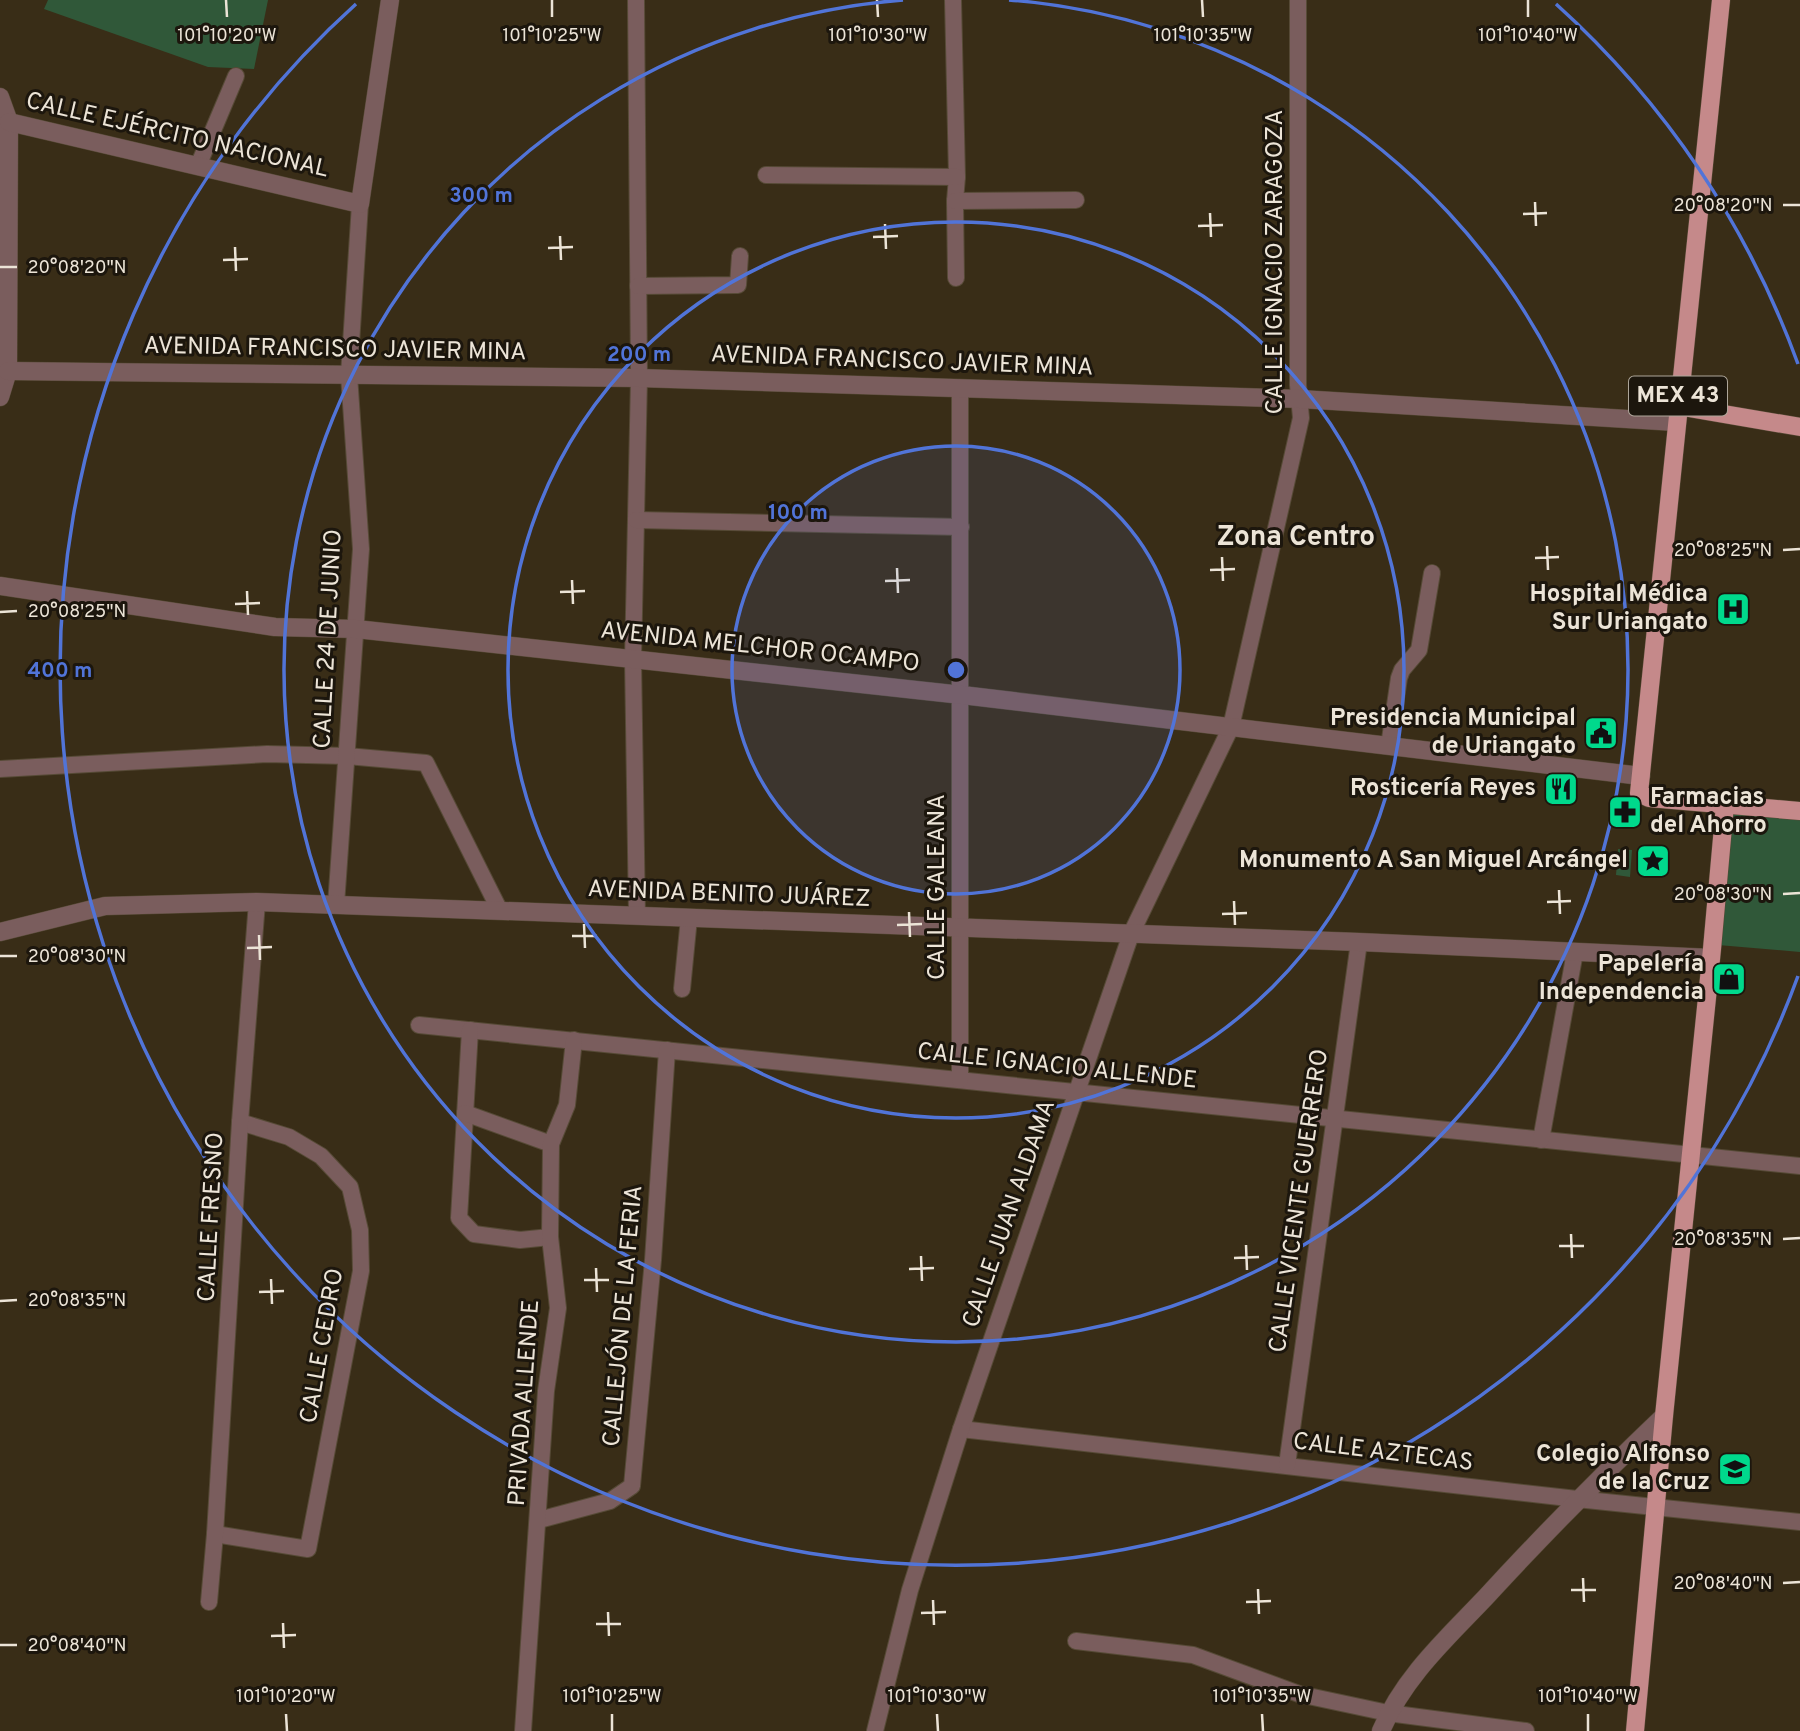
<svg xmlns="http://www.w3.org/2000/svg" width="1800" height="1731" viewBox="0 0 1800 1731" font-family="Overpass,sans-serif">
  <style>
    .green { fill: #305839 }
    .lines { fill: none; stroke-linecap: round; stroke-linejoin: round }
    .minor-casing { stroke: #564a36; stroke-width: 18 }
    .tertiary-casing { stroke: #564a36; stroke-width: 19 }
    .primary-casing { stroke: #564a36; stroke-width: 19 }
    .minor { stroke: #7a5d5d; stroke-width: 16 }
    .tertiary { stroke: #7a5d5d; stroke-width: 18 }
    .primary { stroke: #c5898a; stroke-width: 18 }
    .ticks { fill: none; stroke: #ece4d7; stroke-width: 2.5 }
    .ring { fill: none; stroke: #5174d8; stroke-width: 3.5 }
    .labels { text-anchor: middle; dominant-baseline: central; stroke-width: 6; stroke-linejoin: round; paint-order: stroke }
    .shield { fill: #1c160d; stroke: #aea69a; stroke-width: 2 }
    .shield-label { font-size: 23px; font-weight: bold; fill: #ece4d7 }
    .street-label { font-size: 24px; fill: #ece4d7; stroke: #1c160d }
    .poi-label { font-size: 24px; font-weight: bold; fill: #ece4d7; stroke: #1c160d; text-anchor: end }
    .quarter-label { font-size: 28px; font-weight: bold; fill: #ece4d7; stroke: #1c160d }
    .ticks-label { font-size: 18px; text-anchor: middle; fill: #ece4d7; stroke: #1c160d; stroke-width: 6; stroke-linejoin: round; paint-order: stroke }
    .centre { fill: #5174d8; stroke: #1c160d; stroke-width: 3.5 }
    .ring-label { font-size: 21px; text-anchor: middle; font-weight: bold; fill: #5174d8; stroke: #1c160d; stroke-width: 6; stroke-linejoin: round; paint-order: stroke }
  </style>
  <rect width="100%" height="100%" fill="#392d17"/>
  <!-- green -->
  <g class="green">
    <polygon points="48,0 268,0 254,69 208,67 44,9"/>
    <polygon points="1730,813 1800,819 1800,952 1718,945"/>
    <polygon points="1618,849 1632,850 1630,877 1616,875"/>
  </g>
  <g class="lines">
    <!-- minor casing -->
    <g class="minor-casing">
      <g id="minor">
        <polyline points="636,0 639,378 633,659 637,916"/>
        <polyline points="953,0 957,177 955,201 956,278"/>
        <polyline points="198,166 236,76"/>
        <polyline points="766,175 957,177"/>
        <polyline points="955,201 1076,200"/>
        <polyline points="638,286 738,285 740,256"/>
        <polyline points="636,520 961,527"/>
        <polyline points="1389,746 1399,678 1402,670 1419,650 1432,573"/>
        <polyline points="0,769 267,754 347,756 426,763 500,911"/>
        <polyline points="336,905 361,549 349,375 360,204"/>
        <polyline points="682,989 689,918"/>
        <polyline points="419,1025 1800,1166"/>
        <polyline points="470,1030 459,1218 474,1234 520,1240 550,1237"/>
        <polyline points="960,1080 960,388"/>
        <polyline points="465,1113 551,1144"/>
        <polyline points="1541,1140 1575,952"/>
        <polyline points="961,1429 1577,1499 1800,1522"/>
        <polyline points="1287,1465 1359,942"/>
        <polyline points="539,1520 610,1501 632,1486 653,1260 667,1050"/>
        <polyline points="215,1534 308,1549 361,1271 360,1230 350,1187 321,1156 289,1137 240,1122"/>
        <polyline points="209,1602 215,1534 240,1122 257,902"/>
        <polyline points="1076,1641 1193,1655 1299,1694 1388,1713 1526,1731"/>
        <polyline points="523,1731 546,1391 558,1308 550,1237 551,1144 567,1105 574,1040"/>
        <polyline points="875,1731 910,1590 961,1429 1131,934 1231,727 1301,418 1298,385 1298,0"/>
      </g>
    </g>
    <!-- tertiary casing -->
    <g class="tertiary-casing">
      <g id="tertiary">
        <polyline points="0,97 9,122 8,371 0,397"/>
        <polyline points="9,122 360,204 390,0"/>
        <polyline points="8,371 639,378 1300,399 1676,422"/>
        <polyline points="0,586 275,627 356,629 962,695 1641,776"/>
        <polyline points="0,932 105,906 257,902 1359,942 1711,958"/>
        <path d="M1381,1731c22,-53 65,-92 104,-133 58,-63 117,-123 179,-182"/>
      </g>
    </g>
    <!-- primary casing -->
    <g class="primary-casing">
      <g id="primary">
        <polyline points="1721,0 1639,793 1649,798 1800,811"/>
        <polyline points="1677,406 1800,427"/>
        <polyline points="1635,1731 1664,1416 1712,949 1725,805"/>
      </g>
    </g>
    <!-- minor -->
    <use href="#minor" class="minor"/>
    <!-- tertiary -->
    <use href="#tertiary" class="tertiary"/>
    <!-- primary -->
    <use href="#primary" class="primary"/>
  </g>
  <!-- ticks -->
  <path class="ticks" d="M226,0l1,17M552,0v17M877,0l1,17M1202,0l1,17M1528,0v17M1535,202l1,24M1783,205h17M1210,213l1,24M1523,214l24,-1M885,224l1,25M1198,226l25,-1M560,236l1,24M873,237l25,-1M235,247l1,24M548,248l25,-1M223,260l25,-1M0,267h17M1547,546l1,24M1783,550l17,-1M1222,557l1,24M1535,558l24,-1M897,568l1,25M1210,570l25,-1M572,580l1,24M885,581l25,-1M247,591l1,24M560,592l25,-1M235,604l25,-1M0,612l17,-1M1559,890l1,24M1783,894l17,-1M1234,901l1,24M1547,902l24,-1M909,912l1,25M1222,914l25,-1M584,924l1,24M897,925l25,-1M259,935l1,25M572,936h25M247,948l25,-1M0,956h17M1571,1234l1,24M1783,1239l17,-1M1246,1245l1,25M1559,1246h25M921,1256l1,25M1234,1258l25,-1M596,1268l1,24M909,1269l25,-1M271,1279l1,25M584,1280h25M259,1292l25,-1M0,1301l17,-1M1583,1578l1,24M1783,1583l17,-1M1258,1589l1,25M1571,1590h25M933,1600l1,25M1246,1602l25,-1M608,1612l1,24M921,1613l25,-1M283,1623l1,25M596,1624h25M271,1636l25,-1M0,1645h17M286,1714l1,17M612,1714v17M937,1714l1,17M1262,1714l1,17M1588,1714v17"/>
  <!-- distance rings -->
  <circle cx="956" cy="670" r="224" fill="#5174d8" fill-opacity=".12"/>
  <g class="ring">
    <circle cx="956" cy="670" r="224"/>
    <circle cx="956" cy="670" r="448"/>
    <path d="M1009 0A672 672 0 1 1 903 0"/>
    <path d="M1798 976A896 896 0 1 1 356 4M1556 4A896 896 0 0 1 1798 364"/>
  </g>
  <!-- icons -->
  <defs>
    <g id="hospital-square" transform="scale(1.75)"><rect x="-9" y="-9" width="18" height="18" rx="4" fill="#00d98c" stroke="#1c160d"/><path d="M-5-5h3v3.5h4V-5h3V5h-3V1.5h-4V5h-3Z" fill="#111"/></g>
    <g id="civic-square" transform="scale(1.75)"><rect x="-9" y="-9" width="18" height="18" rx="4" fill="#00d98c" stroke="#1c160d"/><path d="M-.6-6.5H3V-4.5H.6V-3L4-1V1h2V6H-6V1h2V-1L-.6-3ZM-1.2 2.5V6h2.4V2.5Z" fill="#111"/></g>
    <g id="restaurant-square" transform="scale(1.75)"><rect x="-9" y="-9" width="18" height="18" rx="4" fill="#00d98c" stroke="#1c160d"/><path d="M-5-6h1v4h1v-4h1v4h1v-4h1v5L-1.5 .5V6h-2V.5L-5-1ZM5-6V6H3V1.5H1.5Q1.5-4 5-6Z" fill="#111"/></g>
    <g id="pharmacy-square" transform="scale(1.75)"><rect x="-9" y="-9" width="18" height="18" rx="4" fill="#00d98c" stroke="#1c160d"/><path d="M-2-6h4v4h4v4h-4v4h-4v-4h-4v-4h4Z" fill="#111"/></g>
    <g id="sight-square" transform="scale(1.75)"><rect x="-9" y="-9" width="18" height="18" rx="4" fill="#00d98c" stroke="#1c160d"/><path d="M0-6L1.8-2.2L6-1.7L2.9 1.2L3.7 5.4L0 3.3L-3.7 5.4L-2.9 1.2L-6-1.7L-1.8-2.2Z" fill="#111"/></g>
    <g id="shop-square" transform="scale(1.75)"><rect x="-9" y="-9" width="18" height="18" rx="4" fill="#00d98c" stroke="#1c160d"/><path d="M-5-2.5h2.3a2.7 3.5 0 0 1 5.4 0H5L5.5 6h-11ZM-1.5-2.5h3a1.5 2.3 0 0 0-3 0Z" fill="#111"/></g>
    <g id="school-square" transform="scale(1.75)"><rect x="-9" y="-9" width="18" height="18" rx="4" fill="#00d98c" stroke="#1c160d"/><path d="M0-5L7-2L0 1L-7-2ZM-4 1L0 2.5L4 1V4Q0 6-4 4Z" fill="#111"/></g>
  </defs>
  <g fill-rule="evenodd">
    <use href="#hospital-square" x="1733" y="609"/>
    <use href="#civic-square" x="1601" y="733"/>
    <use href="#restaurant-square" x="1561" y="789"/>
    <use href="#pharmacy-square" x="1625" y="812"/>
    <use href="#sight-square" x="1653" y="861"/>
    <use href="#shop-square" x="1729" y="979"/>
    <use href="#school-square" x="1735" y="1469"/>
  </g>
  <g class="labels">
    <!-- shield labels -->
    <rect class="shield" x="1629" y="376.5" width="98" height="39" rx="5"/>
    <g class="shield-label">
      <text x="1678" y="396">MEX 43</text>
    </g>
    <!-- street labels -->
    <g class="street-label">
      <text transform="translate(177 136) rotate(13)">CALLE EJÉRCITO NACIONAL</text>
      <text transform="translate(1276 262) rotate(-90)">CALLE IGNACIO ZARAGOZA</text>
      <text transform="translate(335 350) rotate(1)">AVENIDA FRANCISCO JAVIER MINA</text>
      <text transform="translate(902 362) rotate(2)">AVENIDA FRANCISCO JAVIER MINA</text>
      <text transform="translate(329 639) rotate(-87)">CALLE 24 DE JUNIO</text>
      <text transform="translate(760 648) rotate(6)">AVENIDA MELCHOR OCAMPO</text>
      <text transform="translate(938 887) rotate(-90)">CALLE GALEANA</text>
      <text transform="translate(729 895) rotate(2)">AVENIDA BENITO JUÁREZ</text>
      <text transform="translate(1057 1067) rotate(6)">CALLE IGNACIO ALLENDE</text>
      <text transform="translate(1300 1201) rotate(-82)">CALLE VICENTE GUERRERO</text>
      <text transform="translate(1010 1214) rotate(-71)">CALLE JUAN ALDAMA</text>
      <text transform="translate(212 1217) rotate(-87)">CALLE FRESNO</text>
      <text transform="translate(624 1316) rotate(-85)">CALLEJÓN DE LA FERIA</text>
      <text transform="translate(323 1346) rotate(-80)">CALLE CEDRO</text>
      <text transform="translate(525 1403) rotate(-86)">PRIVADA ALLENDE</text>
      <text transform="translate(1383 1453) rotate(7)">CALLE AZTECAS</text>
    </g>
    <!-- poi labels -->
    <g class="poi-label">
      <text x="1708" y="595">Hospital Médica<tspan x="1708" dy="28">Sur Uriangato</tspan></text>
      <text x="1576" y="719">Presidencia Municipal<tspan x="1576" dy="28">de Uriangato</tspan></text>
      <text x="1536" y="789">Rosticería Reyes</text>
      <text x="1650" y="798" text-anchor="start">Farmacias<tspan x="1650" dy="28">del Ahorro</tspan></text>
      <text x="1628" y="861">Monumento A San Miguel Arcángel</text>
      <text x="1704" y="965">Papelería<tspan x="1704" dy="28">Independencia</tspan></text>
      <text x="1710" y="1455">Colegio Alfonso<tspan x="1710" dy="28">de la Cruz</tspan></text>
    </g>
    <!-- quarter labels -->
    <g class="quarter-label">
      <text x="1296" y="538">Zona Centro</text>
    </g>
  </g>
  <g class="ticks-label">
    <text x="227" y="41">101°10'20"W</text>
    <text x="552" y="41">101°10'25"W</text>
    <text x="878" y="41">101°10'30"W</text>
    <text x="1203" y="41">101°10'35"W</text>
    <text x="1528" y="41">101°10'40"W</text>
    <text x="1723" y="211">20°08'20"N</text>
    <text x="77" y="273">20°08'20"N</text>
    <text x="1723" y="556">20°08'25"N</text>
    <text x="77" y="617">20°08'25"N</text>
    <text x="1723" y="900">20°08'30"N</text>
    <text x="77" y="962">20°08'30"N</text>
    <text x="1723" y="1245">20°08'35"N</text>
    <text x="77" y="1306">20°08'35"N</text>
    <text x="1723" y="1589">20°08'40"N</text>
    <text x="77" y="1651">20°08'40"N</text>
    <text x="286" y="1702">101°10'20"W</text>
    <text x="612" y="1702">101°10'25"W</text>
    <text x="937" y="1702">101°10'30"W</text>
    <text x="1262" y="1702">101°10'35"W</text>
    <text x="1588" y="1702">101°10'40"W</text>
  </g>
  <circle cx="956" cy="670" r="10" class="centre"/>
  <g class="ring-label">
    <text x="481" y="202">300 m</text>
    <text x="639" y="361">200 m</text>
    <text x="798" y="519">100 m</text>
    <text x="60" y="677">400 m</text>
  </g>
</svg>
